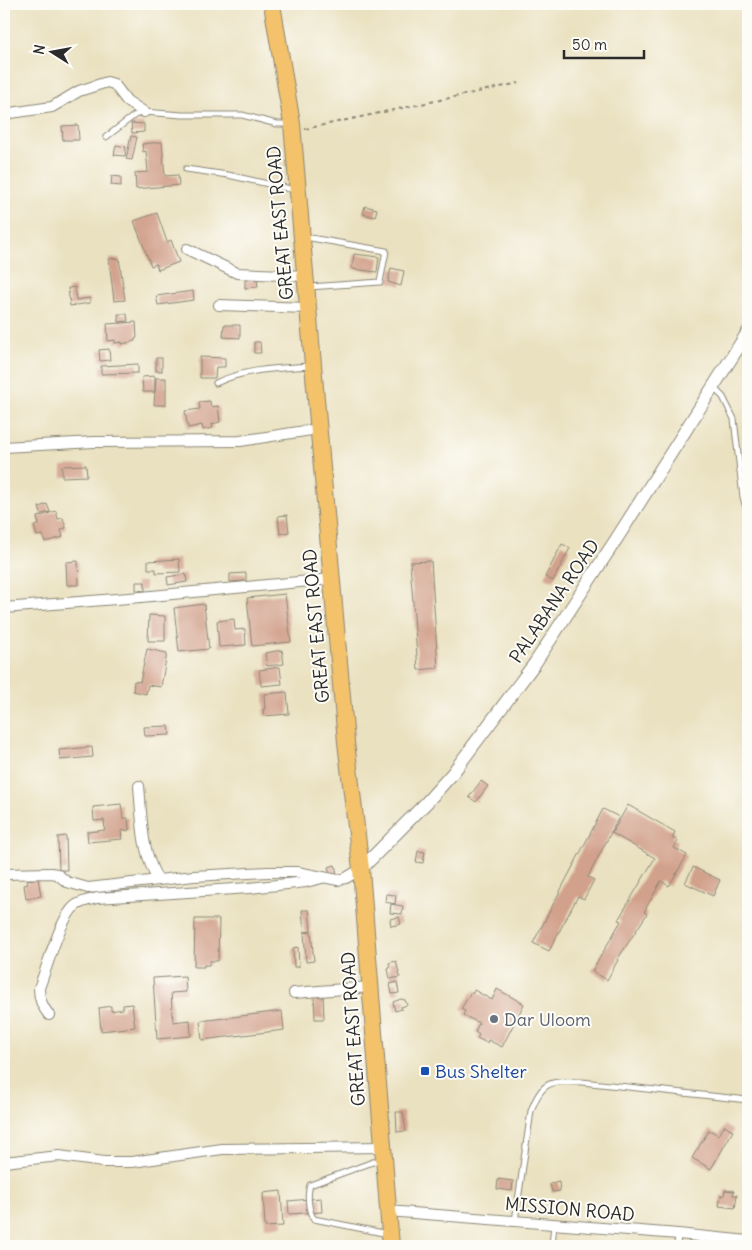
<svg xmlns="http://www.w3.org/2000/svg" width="752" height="1250" viewBox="0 0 752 1250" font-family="Delius,sans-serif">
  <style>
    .building { fill: #d2a18c }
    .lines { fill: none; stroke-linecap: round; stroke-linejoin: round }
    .service-casing { stroke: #8a8676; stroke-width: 7 }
    .minor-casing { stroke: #8a8676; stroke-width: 12 }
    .tertiary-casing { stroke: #8a8676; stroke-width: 14 }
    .trunk-casing { stroke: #8a8676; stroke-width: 18 }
    .path { stroke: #8a8676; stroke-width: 2; stroke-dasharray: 4 4; stroke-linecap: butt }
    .service { stroke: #fff; stroke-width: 5 }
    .minor { stroke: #fff; stroke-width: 10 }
    .tertiary { stroke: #fff; stroke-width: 12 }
    .trunk { stroke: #f3c26a; stroke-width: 16 }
    .worship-dot { fill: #6b7280; stroke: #fdfcf7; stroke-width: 2 }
    .transit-dot { fill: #1a4fb4; stroke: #fdfcf7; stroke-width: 2 }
    .labels { text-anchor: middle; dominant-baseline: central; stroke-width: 4; stroke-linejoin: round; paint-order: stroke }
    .street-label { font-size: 18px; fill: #2b2b2b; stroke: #fdfcf7 }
    .worship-label { font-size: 18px; fill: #5b616d; stroke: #fdfcf7; text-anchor: start }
    .transit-label { font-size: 18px; fill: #164399; stroke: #fdfcf7; text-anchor: start }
  </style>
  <rect width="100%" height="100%" fill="#fdfcf7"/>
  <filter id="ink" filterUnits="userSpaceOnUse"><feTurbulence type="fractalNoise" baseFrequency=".02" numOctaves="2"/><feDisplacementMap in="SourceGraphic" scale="10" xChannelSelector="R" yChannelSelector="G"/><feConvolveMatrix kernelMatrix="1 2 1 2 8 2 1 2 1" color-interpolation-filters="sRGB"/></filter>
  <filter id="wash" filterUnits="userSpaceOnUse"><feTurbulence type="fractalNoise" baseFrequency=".0096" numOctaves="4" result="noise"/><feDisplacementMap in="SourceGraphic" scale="20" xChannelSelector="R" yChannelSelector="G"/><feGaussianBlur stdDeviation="1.12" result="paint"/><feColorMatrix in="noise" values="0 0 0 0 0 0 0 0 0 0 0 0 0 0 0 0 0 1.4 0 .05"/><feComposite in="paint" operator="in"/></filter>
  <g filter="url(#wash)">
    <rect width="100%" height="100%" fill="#eae1c0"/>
    <g id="blocks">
      <!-- building -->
      <g class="building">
        <polygon points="131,123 144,124 144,132 132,133"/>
        <polygon points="78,125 79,140 63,140 62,126"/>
        <polygon points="131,136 137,137 132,160 126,159"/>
        <polygon points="162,142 165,176 178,175 179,185 136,189 135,173 148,172 146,151 143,152 142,144"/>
        <polygon points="116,145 126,147 125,156 114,155"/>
        <polygon points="112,176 121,177 121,186 111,185"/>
        <polygon points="365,206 377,209 375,217 363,214"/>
        <polygon points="157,213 167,242 171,240 179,262 158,270 156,264 151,266 134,221"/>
        <polygon points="354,254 379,257 377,272 352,269"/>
        <polygon points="119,258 125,300 114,301 109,259"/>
        <polygon points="391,268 404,271 401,286 388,282"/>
        <polygon points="257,279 258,287 245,288 245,280"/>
        <polygon points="75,287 76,300 90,298 90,303 70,306 68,288"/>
        <polygon points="193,291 194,300 158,305 156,296"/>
        <polygon points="118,314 127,314 128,321 119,322"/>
        <polygon points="136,322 137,338 135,339 135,341 122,344 122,342 115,343 115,340 108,341 107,324"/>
        <polygon points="224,325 240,325 240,338 223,337"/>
        <polygon points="254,342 260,342 261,353 254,353"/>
        <polygon points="109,349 110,360 100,361 99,350"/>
        <polygon points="200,357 225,358 225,367 216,367 215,378 200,378"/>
        <rect x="156" y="358" width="6" height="13"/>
        <polygon points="138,364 138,373 101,374 101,366"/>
        <polygon points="155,376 155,392 143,392 142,377"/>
        <polygon points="156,378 166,378 166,405 154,405"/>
        <polygon points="210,401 211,407 218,406 220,422 212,424 213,428 203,430 202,425 188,428 185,411 200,409 199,402"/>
        <polygon points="86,465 87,476 62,477 62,466"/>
        <polygon points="47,504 50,512 41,514 39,507"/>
        <polygon points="56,511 58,519 63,518 66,528 61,530 63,537 45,542 43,535 37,536 34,526 39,525 37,517"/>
        <polygon points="287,515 289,532 280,534 278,516"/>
        <polygon points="562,544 570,548 553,581 545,577"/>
        <polygon points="179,559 180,572 156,573 156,569 148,569 148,561"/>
        <polygon points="78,561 79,585 67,585 66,562"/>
        <polygon points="431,561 438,668 418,670 410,562"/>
        <polygon points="246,573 246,581 230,582 230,574"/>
        <polygon points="186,574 187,582 168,585 167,577"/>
        <polygon points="136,582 145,582 145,591 136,590"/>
        <polygon points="285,594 291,642 252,646 247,598"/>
        <polygon points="204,604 209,649 179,652 174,608"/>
        <polygon points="149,615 165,616 165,641 148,641"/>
        <polygon points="234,619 235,630 245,629 246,645 219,647 217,621"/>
        <polygon points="147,649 167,653 161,687 148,685 146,694 133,691 134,681 140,682"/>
        <polygon points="282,650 284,664 267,666 265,653"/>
        <polygon points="280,667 282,684 261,686 259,670"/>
        <polygon points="287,692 289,714 264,716 263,709 265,709 264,694"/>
        <polygon points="169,726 170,735 145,736 144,727"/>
        <polygon points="92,747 93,757 60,760 59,750"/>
        <polygon points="481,781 488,786 476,802 469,797"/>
        <polygon points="121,804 123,818 128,818 129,830 121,831 122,839 88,842 87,832 105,830 104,820 94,821 93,807"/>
        <polygon points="628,805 675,832 672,838 678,841 674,848 687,855 669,886 661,881 644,912 647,914 617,960 618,960 607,980 592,971 621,921 618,920 655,858 612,833"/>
        <polygon points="603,809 619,817 588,877 594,880 584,899 578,896 549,951 533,943"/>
        <polygon points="66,836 67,870 59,870 58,837"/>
        <polygon points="418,851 425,852 423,863 416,862"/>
        <polygon points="335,865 337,874 330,875 328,867"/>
        <polygon points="693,867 720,880 713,896 685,883"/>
        <polygon points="38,878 41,896 26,899 24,885 28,884 27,880"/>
        <polygon points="386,894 396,895 395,904 385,902"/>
        <polygon points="391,904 403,906 402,914 390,913"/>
        <polygon points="302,910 309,910 311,931 304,932"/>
        <polygon points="399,917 401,924 391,926 390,919"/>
        <polygon points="195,919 219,919 218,961 210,961 209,965 204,965 204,967 194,967"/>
        <polygon points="311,932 314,961 306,962 304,933"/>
        <polygon points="298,947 299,967 294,967 293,948"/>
        <polygon points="396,961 400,977 390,979 388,969 390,968 389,963"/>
        <polygon points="185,976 186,992 171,993 173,1022 190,1020 191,1036 157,1039 153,978"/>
        <polygon points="397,982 399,993 392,994 390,984"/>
        <polygon points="497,989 524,1004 502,1047 488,1040 487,1043 477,1038 479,1035 475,1032 479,1023 463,1015 465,1011 461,1009 471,992 473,993 474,990 492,1000"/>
        <polygon points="314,995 323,995 324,1019 315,1019"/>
        <polygon points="401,999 405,1000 407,1005 401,1007 402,1009 395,1011 393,1002"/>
        <polygon points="132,1004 135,1027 101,1031 99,1008 111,1006 111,1011 123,1009 123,1005"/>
        <polygon points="282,1011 284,1030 202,1040 200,1021"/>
        <polygon points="396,1112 403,1112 406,1131 397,1132"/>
        <polygon points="725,1125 733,1131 711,1169 692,1158 709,1130 719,1135"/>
        <polygon points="498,1179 513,1181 512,1191 497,1189"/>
        <polygon points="559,1182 560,1191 552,1192 550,1184"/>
        <polygon points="725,1190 734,1191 733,1195 737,1195 735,1208 719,1206 721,1195 724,1196"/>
        <polygon points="281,1191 283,1226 265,1227 263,1193"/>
        <polygon points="321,1198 322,1212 289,1214 288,1201"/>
      </g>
    </g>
  </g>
  <g filter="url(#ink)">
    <use href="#blocks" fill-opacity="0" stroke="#8a8676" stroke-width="1"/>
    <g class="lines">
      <!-- service casing -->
      <g class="service-casing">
        <g id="service">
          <polyline points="106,137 135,115 144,112 182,115 242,115 277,124 289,124"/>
          <polyline points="186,169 228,175 295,190"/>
          <polyline points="305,237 386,251 380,282 309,287"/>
          <path d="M216,383c29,-14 63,-15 94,-17"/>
          <polyline points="714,388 723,397 734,419 743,497 748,515"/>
          <path d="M381,1159l-71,26c-3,9 -2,27 4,34l74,15"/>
          <path d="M515,1221l16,-110c11,-31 20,-30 51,-29l166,18"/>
          <polyline points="552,1246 554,1224"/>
          <polyline points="677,1246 678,1234"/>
          <polyline points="701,1246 702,1237"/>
        </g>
      </g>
      <!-- minor casing -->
      <g class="minor-casing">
        <g id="minor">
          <polyline points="4,114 52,107 79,91 107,82 114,84 127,101 144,112"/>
          <polyline points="187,249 237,273 305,276"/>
          <polyline points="219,305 308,308"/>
          <polyline points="4,447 94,442 240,441 318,429"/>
          <polyline points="4,608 141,597 331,579"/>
          <path d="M139,786c3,32 2,65 19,94"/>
          <polyline points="4,874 51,873 57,874 67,882 88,888 194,876 268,872 297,872 338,880 346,878 361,869"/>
          <polyline points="294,993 370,987"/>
          <path d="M49,1015c-7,-9 -10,-16 -10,-27 8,-20 21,-70 36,-82 6,-5 14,-6 22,-8l152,-10 57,-6 16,-4"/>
          <polyline points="4,1162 59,1156 104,1162 132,1162 222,1149 383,1147"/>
          <polyline points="388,1211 678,1234 748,1241"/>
        </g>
      </g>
      <!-- tertiary casing -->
      <g class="tertiary-casing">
        <polyline id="tertiary" points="361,869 427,802 452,774 535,663 617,538 748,332"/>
      </g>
      <!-- trunk casing -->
      <g class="trunk-casing">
        <polyline id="trunk" points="272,4 292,124 346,742 361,869 391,1246"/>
      </g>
      <!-- path -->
      <polyline class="path" points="305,129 519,83"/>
      <!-- service -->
      <use href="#service" class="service"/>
      <!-- minor -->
      <use href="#minor" class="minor"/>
      <!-- tertiary -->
      <use href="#tertiary" class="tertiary"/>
      <!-- trunk -->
      <use href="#trunk" class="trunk"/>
    </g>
  </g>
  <!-- markers -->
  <circle class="worship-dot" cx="494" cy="1019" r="5"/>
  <rect class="transit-dot" x="420" y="1066" width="10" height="10" rx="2.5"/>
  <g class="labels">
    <!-- street labels -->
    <g class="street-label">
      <text transform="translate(280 223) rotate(-95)">GREAT EAST ROAD</text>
      <text transform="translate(554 601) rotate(-56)">PALABANA ROAD</text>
      <text transform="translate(316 626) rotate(-95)">GREAT EAST ROAD</text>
      <text transform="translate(353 1029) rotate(-94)">GREAT EAST ROAD</text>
      <text transform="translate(570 1209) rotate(5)">MISSION ROAD</text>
    </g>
    <!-- worship labels -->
    <g class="worship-label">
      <text x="504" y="1019">Dar Uloom</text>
    </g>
    <!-- transit labels -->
    <g class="transit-label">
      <text x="435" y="1071">Bus Shelter</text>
    </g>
  </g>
  <!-- margin -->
  <rect width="752" height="1250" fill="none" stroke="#fdfcf7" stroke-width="20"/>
  <!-- north arrow -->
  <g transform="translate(52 52) rotate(281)" stroke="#fdfcf7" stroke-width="4" paint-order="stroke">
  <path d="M0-4L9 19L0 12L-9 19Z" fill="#2b2b2b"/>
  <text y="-8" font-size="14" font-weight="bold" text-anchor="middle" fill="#2b2b2b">N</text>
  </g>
  <!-- scale -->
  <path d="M564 50v8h80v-8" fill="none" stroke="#2b2b2b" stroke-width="2.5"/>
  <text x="572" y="50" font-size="15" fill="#2b2b2b" stroke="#fdfcf7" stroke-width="4" paint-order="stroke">50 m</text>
</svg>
